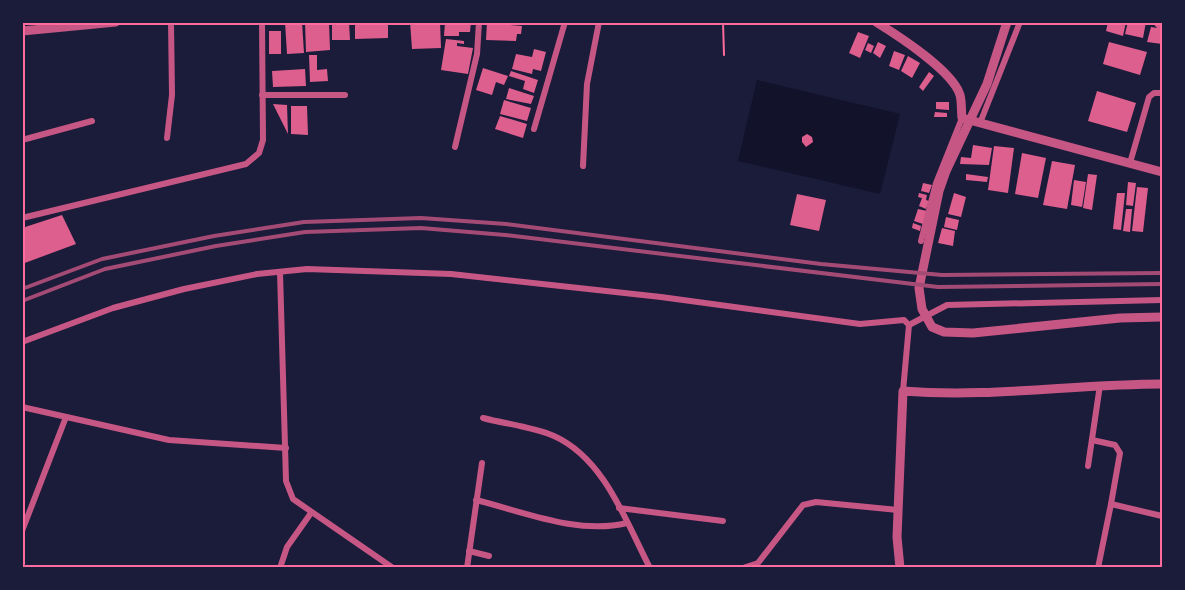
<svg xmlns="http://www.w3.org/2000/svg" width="1185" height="590" viewBox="0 0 1185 590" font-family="Figtree,sans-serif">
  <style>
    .water { fill: #12122b }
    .building { fill: #dd5f8e }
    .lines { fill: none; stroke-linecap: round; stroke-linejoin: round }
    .path { stroke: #ff6b9d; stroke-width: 2 }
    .minor { stroke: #c65784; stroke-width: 6 }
    .tertiary { stroke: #c65784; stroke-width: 9 }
    .rail { stroke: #a44b75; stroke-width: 4 }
    .neatline { fill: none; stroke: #ff6b9d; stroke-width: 2 }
  </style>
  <rect width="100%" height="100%" fill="#1b1b3a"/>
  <!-- water -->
  <polygon class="water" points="757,80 900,114 880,194 738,161"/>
  <!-- building -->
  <g class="building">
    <polygon points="285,22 302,22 304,53 287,54"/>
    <polygon points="305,22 329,22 330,50 306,52"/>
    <polygon points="332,22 349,22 350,40 332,40"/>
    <polygon points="355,22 388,22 388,38 355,39"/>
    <polygon points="410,22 440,22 441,48 412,49"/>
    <polygon points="445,22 471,22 470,32 459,32 459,36 444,36"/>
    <polygon points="487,22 511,22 510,25 522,26 521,34 517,34 516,41 486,40"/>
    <polygon points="1108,22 1126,22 1123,36 1106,31"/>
    <polygon points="1128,22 1146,22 1143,38 1125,34"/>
    <polygon points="1152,22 1162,22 1162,44 1147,42 1151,27 1157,28"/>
    <rect x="269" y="31" width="12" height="23"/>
    <polygon points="858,32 869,36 860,58 849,53"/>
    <polygon points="446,39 464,41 464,44 457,43 457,46 473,48 468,74 441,70"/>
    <polygon points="878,42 886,46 880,58 873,53"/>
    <polygon points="1109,42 1147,52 1140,75 1103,64"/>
    <polygon points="868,43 874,46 871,53 865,50"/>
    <polygon points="534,49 546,52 541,71 533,69 532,74 512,69 516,54 532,57"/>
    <polygon points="894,51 905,55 899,70 889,66"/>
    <polygon points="309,55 317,55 317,70 327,69 328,81 310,82"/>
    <polygon points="908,56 920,63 912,78 901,71"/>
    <polygon points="483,68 508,76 504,85 496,82 492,95 476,90"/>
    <polygon points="305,69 306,86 273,87 272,71"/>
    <polygon points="511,71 538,80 534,93 523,89 525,81 509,76"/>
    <polygon points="929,72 934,76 923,91 919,87"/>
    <polygon points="509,88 534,96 531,104 506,99"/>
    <polygon points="1097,91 1136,103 1127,132 1088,121"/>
    <polygon points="504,100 531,108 527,121 500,114"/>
    <polygon points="936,102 949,102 949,110 936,109"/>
    <polygon points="273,104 287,105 288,134"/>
    <polygon points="291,106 307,106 308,135 291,134"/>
    <polygon points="935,112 947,113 947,117 934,117"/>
    <polygon points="500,116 527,124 523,138 495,129"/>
    <polygon points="807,134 812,137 813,142 806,147 802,142 802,137"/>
    <polygon points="973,145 992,148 989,165 960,164 961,157 971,158"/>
    <polygon points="994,146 1014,148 1008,193 988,190"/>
    <polygon points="1022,153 1046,158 1038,198 1015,194"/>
    <polygon points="1052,161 1075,165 1067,209 1043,205"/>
    <polygon points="966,174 988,177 987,182 966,180"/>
    <polygon points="1088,174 1097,175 1092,210 1083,208"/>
    <polygon points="1074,180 1086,182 1082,207 1071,205"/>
    <polygon points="1128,182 1136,183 1133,206 1126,205"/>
    <polygon points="923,183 932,185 929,193 921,191"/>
    <polygon points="1137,187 1148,188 1143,232 1132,231"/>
    <polygon points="919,193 927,195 926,200 929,201 926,209 919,206 922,198 918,197"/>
    <polygon points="954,193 966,197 961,217 948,214"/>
    <polygon points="1117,193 1125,193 1121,230 1113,229"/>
    <polygon points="797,194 826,200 819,231 790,225"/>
    <polygon points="918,209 927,211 923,224 914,221"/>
    <polygon points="1126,209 1132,209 1130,232 1123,231"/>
    <polygon points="62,215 76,244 22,264 22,228"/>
    <polygon points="946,217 959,220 957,230 944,227"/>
    <polygon points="913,223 921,226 920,231 912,228"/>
    <polygon points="942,228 955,231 953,246 938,243"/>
  </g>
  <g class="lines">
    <!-- path -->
    <polyline class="path" points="723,22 724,55"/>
    <!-- minor -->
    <g class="minor">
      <polyline points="262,95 345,95"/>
      <polyline points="980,123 1020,22"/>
      <polyline points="534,129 565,22"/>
      <polyline points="167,138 172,95 171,22"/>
      <polyline points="22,140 92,121"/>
      <polyline points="455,147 477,54 479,22"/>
      <polyline points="1130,163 1149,97 1154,93 1162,93"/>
      <polyline points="583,166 587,84 599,22"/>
      <polyline points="22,218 246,164 259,153 263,140 262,22"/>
      <polyline points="921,241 936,183 962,118"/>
      <polyline points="280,272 286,481 293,499 393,568"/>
      <polyline points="909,325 947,305 1162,300"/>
      <polyline points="22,342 113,308 184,289 257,274 307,269 451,274 661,297 860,324 904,320 909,325"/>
      <polyline points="903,391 909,325"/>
      <polyline points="22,407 169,440 286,448"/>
      <path d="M483,418c23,6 50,9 71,18 51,23 72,86 96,132"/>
      <polyline points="1092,440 1115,445 1120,453 1111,504"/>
      <polyline points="1088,466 1100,385"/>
      <path d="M476,500c48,12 102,35 151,23"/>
      <polyline points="619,508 723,521"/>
      <polyline points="22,531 66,417"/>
      <polyline points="469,551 489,556"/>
      <polyline points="280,568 287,547 311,513"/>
      <polyline points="467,568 482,463"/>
      <polyline points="743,568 758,563 803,505 816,502 898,510"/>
      <polyline points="1098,568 1111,504 1162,516"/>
    </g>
    <!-- tertiary -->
    <g class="tertiary">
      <path d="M876,22c21,13 77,49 84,73 2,7 1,16 2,23l200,54"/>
      <polyline points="1007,22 987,84 946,171 939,191 919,288 922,309 932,327 944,332 973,333 1120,318 1162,317"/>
      <polyline points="22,31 116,22"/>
      <path d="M900,568l-3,-31 6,-146c87,7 172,-7 259,-7"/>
    </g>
    <!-- rail -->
    <g class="rail">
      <polyline points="22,289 102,259 214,236 304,222 421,218 506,224 821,264 942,275 1162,273"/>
      <polyline points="22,301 105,269 216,246 305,232 421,228 505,235 938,287 1162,284"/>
    </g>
  </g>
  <!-- border -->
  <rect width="1185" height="590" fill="none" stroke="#1b1b3a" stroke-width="48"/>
  <rect x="24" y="24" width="1137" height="542" class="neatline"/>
</svg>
